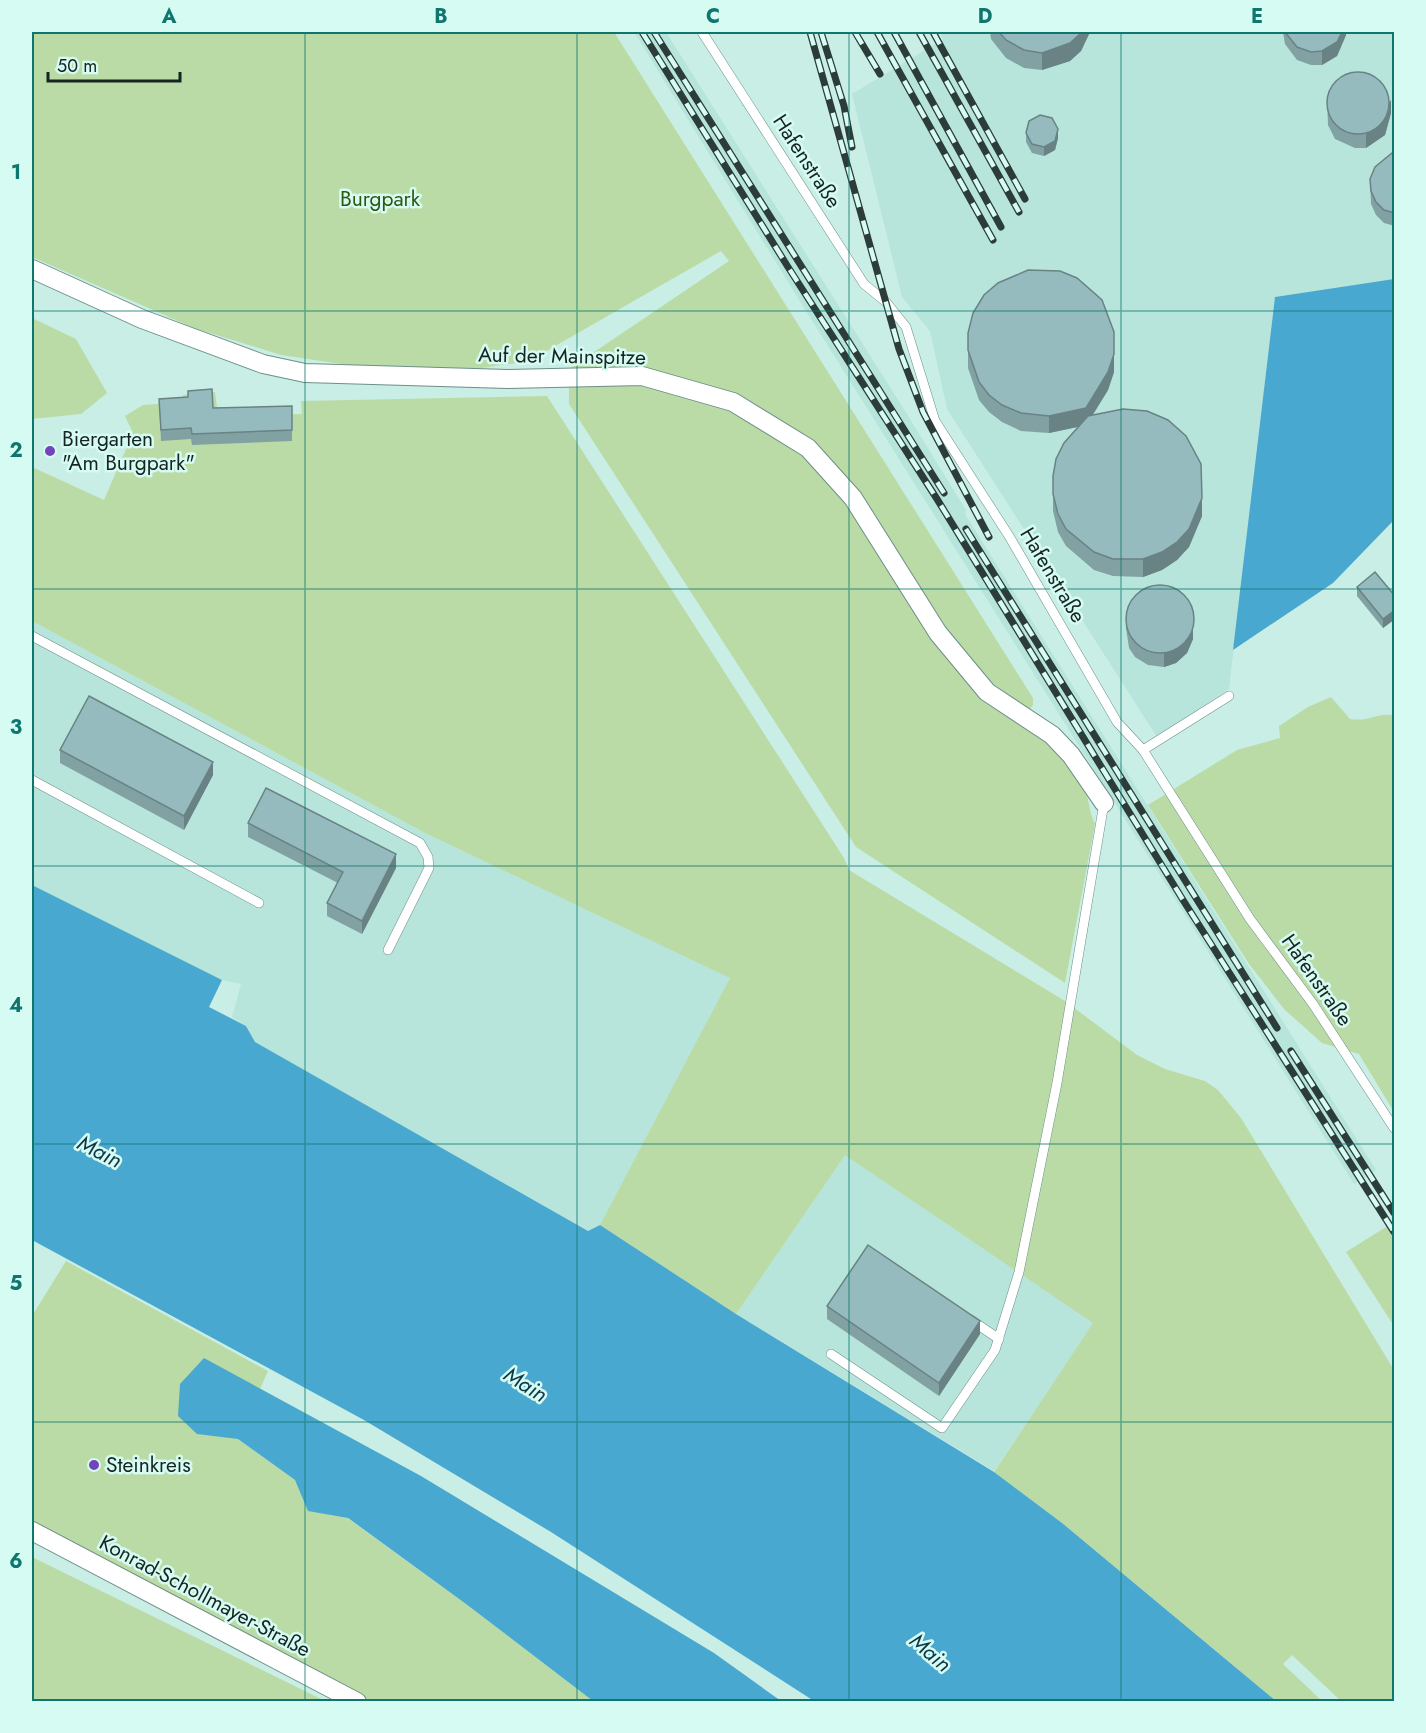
<svg xmlns="http://www.w3.org/2000/svg" width="1426" height="1733" viewBox="0 0 1426 1733" font-family="Jost,sans-serif">
  <style>
    .built { fill: #b7e5db }
    .green { fill: #bbdba6 }
    .water { fill: #49a8cf }
    .lines { fill: none; stroke-linecap: round; stroke-linejoin: round }
    .lane-casing { stroke: #6d8f88; stroke-width: 10 }
    .street-casing { stroke: #6d8f88; stroke-width: 20 }
    .lane { stroke: #fff; stroke-width: 9 }
    .street { stroke: #fff; stroke-width: 18 }
    .rail-casing { stroke: #2c3c39; stroke-width: 7 }
    .rail { stroke: #d6fbf3; stroke-width: 4.5; stroke-dasharray: 14; stroke-linecap: butt }
    .wall { fill: #81a1a3 }
    .shaded-wall { fill: #698385 }
    .building { fill: #96bbbe; stroke: #698385; stroke-width: 1.5 }
    .grid { fill: none; stroke: #0f766e; stroke-width: 1.5; stroke-opacity: 0.55 }
    .poi-dot { fill: #7343ba; stroke: #d6fbf3; stroke-width: 2 }
    .labels { text-anchor: middle; dominant-baseline: central; stroke-width: 5; stroke-linejoin: round; paint-order: stroke }
    .street-label { font-size: 21px; fill: #172522; stroke: #d6fbf3 }
    .park-label { font-size: 21px; fill: #31560d; stroke: #d6fbf3 }
    .poi-label { font-size: 21px; fill: #172522; stroke: #d6fbf3; text-anchor: start }
    .water-label { font-size: 22px; font-style: italic; fill: #0d3848; stroke: #d6fbf3 }
    .neatline { fill: none; stroke: #0f766e; stroke-width: 2 }
    .grid-label { font-size: 20px; text-anchor: middle; font-weight: bold; fill: #0f766e }
  </style>
  <rect width="100%" height="100%" fill="#c9eee6"/>
  <!-- built -->
  <g class="built">
    <polygon points="634,32 666,32 902,406 966,510 965,514 1376,1170 1369,1175 1354,1184 801,303"/>
    <polygon points="940,32 1394,32 1394,279 1275,297 1229,689 1157,737 947,409 930,331 902,297 852,94 943,39"/>
    <polygon points="32,621 425,833 731,978 600,1225 588,1231 255,1042 246,1026 232,1017 241,984 222,980 32,885"/>
    <polygon points="845,1154 1094,1323 994,1471 736,1314"/>
  </g>
  <!-- green -->
  <g class="green">
    <path d="M32,32h582l419,666v7l-6,8 1,13c16,15 49,41 57,62 4,12 4,24 10,36l-30,159 -209,-136 -287,-443v-35l160,-108 -8,-10 -192,110 -53,8 -44,1 -70,-3 -81,-12 -87,-27 -162,-71z"/>
    <polygon points="32,318 76,339 107,393 81,414 32,419"/>
    <polygon points="215,392 218,416 302,414 301,401 547,396 844,858 849,870 1065,1001 1137,1055 1165,1069 1205,1081 1218,1090 1241,1118 1394,1370 1394,1701 1341,1701 1292,1655 1283,1664 1322,1701 1276,1701 1062,1523 994,1472 1093,1323 845,1155 736,1314 600,1225 730,978 425,833 32,621 32,467 104,500 133,433 125,416 143,405 184,402 183,395"/>
    <path d="M1331,697l19,22c20,3 24,-6 44,-4v397l-35,-58 -37,-11 -38,-34 -35,-45 -101,-159 89,-55 43,-12 -1,-12 29,-19z"/>
    <polygon points="1394,1222 1394,1326 1346,1252"/>
    <polygon points="66,1261 268,1371 238,1439 466,1604 593,1701 357,1701 32,1531 32,1316"/>
    <polygon points="32,1557 325,1701 32,1701"/>
  </g>
  <!-- water -->
  <g class="water">
    <polygon points="1394,279 1394,520 1333,583 1233,650 1275,297"/>
    <polygon points="32,885 222,980 209,1007 246,1026 255,1042 588,1231 600,1225 736,1314 994,1472 1062,1523 1276,1701 814,1701 551,1532 364,1420 32,1240"/>
    <polygon points="204,1358 421,1476 714,1653 781,1701 593,1701 466,1604 348,1518 308,1511 295,1480 238,1439 197,1434 178,1416 180,1384"/>
  </g>
  <g class="lines">
    <!-- lane casing -->
    <g class="lane-casing">
      <g id="lane">
        <polyline points="702,32 864,284 886,302 906,327 935,421 1009,536 1117,722 1143,750 1250,919 1313,1004 1394,1128"/>
        <polyline points="32,636 420,843 428,857 429,868 388,950"/>
        <polyline points="1143,750 1229,696"/>
        <polyline points="32,780 259,903"/>
        <polyline points="971,1320 999,1339"/>
        <polyline points="831,1354 942,1428 995,1350 1019,1272 1057,1083 1104,803"/>
      </g>
    </g>
    <!-- street casing -->
    <g class="street-casing">
      <g id="street">
        <polyline points="32,269 142,319 263,364 305,373 508,379 642,376 733,402 808,448 853,498 938,633 987,692 1052,735 1071,755 1104,803"/>
        <polyline points="32,1531 357,1702"/>
      </g>
    </g>
    <!-- lane -->
    <use href="#lane" class="lane"/>
    <!-- street -->
    <use href="#street" class="street"/>
    <!-- rail casing -->
    <g class="rail-casing">
      <g id="rail">
        <polyline points="642,32 788,267 937,499 1183,900 1394,1232"/>
        <polyline points="654,32 944,493"/>
        <polyline points="810,32 899,349 923,412 989,537"/>
        <polyline points="821,32 844,106 852,147"/>
        <polyline points="855,32 880,74"/>
        <polyline points="877,32 993,240"/>
        <polyline points="894,32 1001,227"/>
        <polyline points="919,32 1019,212"/>
        <polyline points="933,32 1025,199"/>
        <polyline points="966,529 1277,1028"/>
        <polyline points="1291,1051 1394,1213"/>
      </g>
    </g>
    <!-- rail -->
    <use href="#rail" class="rail"/>
  </g>
  <!-- wall -->
  <g class="wall">
    <polygon points="990,32 1090,32 1081,51 1070,61 1042,70 1024,68 1006,58 991,39"/>
    <polygon points="1283,32 1346,32 1346,35 1337,56 1322,65 1311,65 1297,60 1285,44"/>
    <polygon points="1327,97 1391,113 1385,135 1366,148 1355,148 1335,139 1328,125"/>
    <polygon points="1026,133 1058,138 1055,150 1044,156 1032,153 1026,142"/>
    <polygon points="1395,153 1395,226 1384,223 1376,215 1371,204 1370,179"/>
    <polygon points="1114,332 1114,372 1108,390 1093,415 1202,516 1189,547 1177,560 1162,570 1143,577 1113,576 1094,570 1066,546 1058,532 1053,511 1053,476 1078,427 1049,433 1021,431 1002,422 989,412 979,400 968,368 968,333"/>
    <polygon points="188,391 213,408 292,406 292,441 192,445 191,439 161,441 159,399 188,397"/>
    <polygon points="1357,587 1395,596 1395,619 1383,628 1357,596"/>
    <polygon points="1193,614 1193,639 1187,653 1176,663 1164,667 1148,665 1135,657 1129,648 1126,628 1126,615"/>
    <polygon points="60,750 213,775 184,830 60,763"/>
    <polygon points="248,823 396,868 362,934 327,916 327,903 338,883 248,837"/>
    <polygon points="827,1306 980,1334 939,1396 827,1319"/>
  </g>
  <!-- shaded-wall -->
  <g class="shaded-wall">
    <polygon points="1082,32 1090,32 1081,51 1070,61 1042,70 1042,53"/>
    <polygon points="1342,32 1346,32 1346,35 1337,56 1322,65 1322,51"/>
    <polygon points="1391,100 1391,113 1385,135 1366,148 1366,134"/>
    <polygon points="1058,129 1058,138 1055,150 1044,156 1044,147"/>
    <polygon points="1114,354 1114,372 1108,390 1086,425 1049,433 1049,416"/>
    <polygon points="1202,498 1202,516 1189,547 1177,560 1162,570 1143,577 1143,559"/>
    <polygon points="1395,610 1395,619 1383,628 1383,619"/>
    <polygon points="1193,626 1193,639 1187,653 1176,663 1164,667 1164,653"/>
    <polygon points="213,762 213,775 184,830 184,816"/>
    <polygon points="396,854 396,868 362,934 362,921"/>
    <polygon points="980,1321 980,1334 939,1396 939,1383"/>
  </g>
  <!-- building -->
  <g class="building">
    <polygon points="999,32 1082,32 1070,43 1042,53 1024,50 1006,40"/>
    <polygon points="1285,32 1342,32 1337,42 1322,51 1311,52 1297,47"/>
    <circle cx="1358" cy="103" r="31"/>
    <polygon points="1040,115 1052,118 1058,129 1055,141 1044,147 1032,144 1026,133 1029,121"/>
    <polygon points="1392,153 1395,153 1395,213 1384,210 1376,202 1371,191 1370,179 1375,167"/>
    <polygon points="1028,270 1060,271 1077,278 1102,300 1114,332 1114,354 1108,372 1086,408 1049,416 1021,413 1002,405 989,395 979,382 968,350 968,333 973,313 984,295 998,283"/>
    <polygon points="212,389 213,408 292,406 292,430 192,434 191,428 161,430 159,399 188,397 188,391"/>
    <polygon points="1123,409 1147,411 1168,420 1186,436 1201,464 1202,498 1189,529 1177,542 1162,552 1143,559 1113,559 1094,552 1066,529 1058,514 1053,494 1053,476 1056,459 1064,443 1088,416"/>
    <polygon points="1375,572 1395,596 1395,610 1383,619 1357,587"/>
    <circle cx="1160" cy="619" r="34"/>
    <polygon points="89,696 213,762 184,816 60,750"/>
    <polygon points="266,788 396,854 362,921 327,903 343,872 248,823"/>
    <polygon points="868,1245 980,1321 939,1383 827,1306"/>
  </g>
  <!-- grid -->
  <path class="grid" d="M305,32v1670M577,32v1670M849,32v1670M1121,32v1670M32,311h1362M32,589h1362M32,866h1362M32,1144h1362M32,1422h1362"/>
  <!-- markers -->
  <g class="poi-dot">
    <circle cx="50" cy="451" r="6"/>
    <circle cx="94" cy="1465" r="6"/>
  </g>
  <g class="labels">
    <!-- street labels -->
    <g class="street-label">
      <text transform="translate(807 161) rotate(57)">Hafenstraße</text>
      <text transform="translate(562 356) rotate(1)">Auf der Mainspitze</text>
      <text transform="translate(1053 575) rotate(59)">Hafenstraße</text>
      <text transform="translate(1317 980) rotate(55)">Hafenstraße</text>
      <text transform="translate(205 1596) rotate(28)">Konrad-Schollmayer-Straße</text>
    </g>
    <!-- park labels -->
    <g class="park-label">
      <text x="380" y="199">Burgpark</text>
    </g>
    <!-- poi labels -->
    <g class="poi-label">
      <text x="62" y="439">Biergarten<tspan x="62" dy="24">"Am Burgpark"</tspan></text>
      <text x="106" y="1465">Steinkreis</text>
    </g>
    <!-- water labels -->
    <g class="water-label">
      <text transform="translate(100 1151) rotate(27)">Main</text>
      <text transform="translate(526 1384) rotate(32)">Main</text>
      <text transform="translate(931 1652) rotate(41)">Main</text>
    </g>
  </g>
  <!-- border -->
  <rect width="1426" height="1733" fill="none" stroke="#d6fbf3" stroke-width="66"/>
  <!-- scale -->
  <path d="M48 72v9h132v-9" fill="none" stroke="#172522" stroke-width="3"/>
  <text x="57" y="72" font-size="18" fill="#172522" stroke="#d6fbf3" stroke-width="4.5" paint-order="stroke">50 m</text>
  <rect x="33" y="33" width="1360" height="1667" class="neatline"/>
  <g class="grid-label">
    <text x="169" y="23">A</text>
    <text x="441" y="23">B</text>
    <text x="713" y="23">C</text>
    <text x="985" y="23">D</text>
    <text x="1257" y="23">E</text>
    <text x="16" y="179">1</text>
    <text x="16" y="457">2</text>
    <text x="16" y="734">3</text>
    <text x="16" y="1012">4</text>
    <text x="16" y="1290">5</text>
    <text x="16" y="1568">6</text>
  </g>
</svg>
